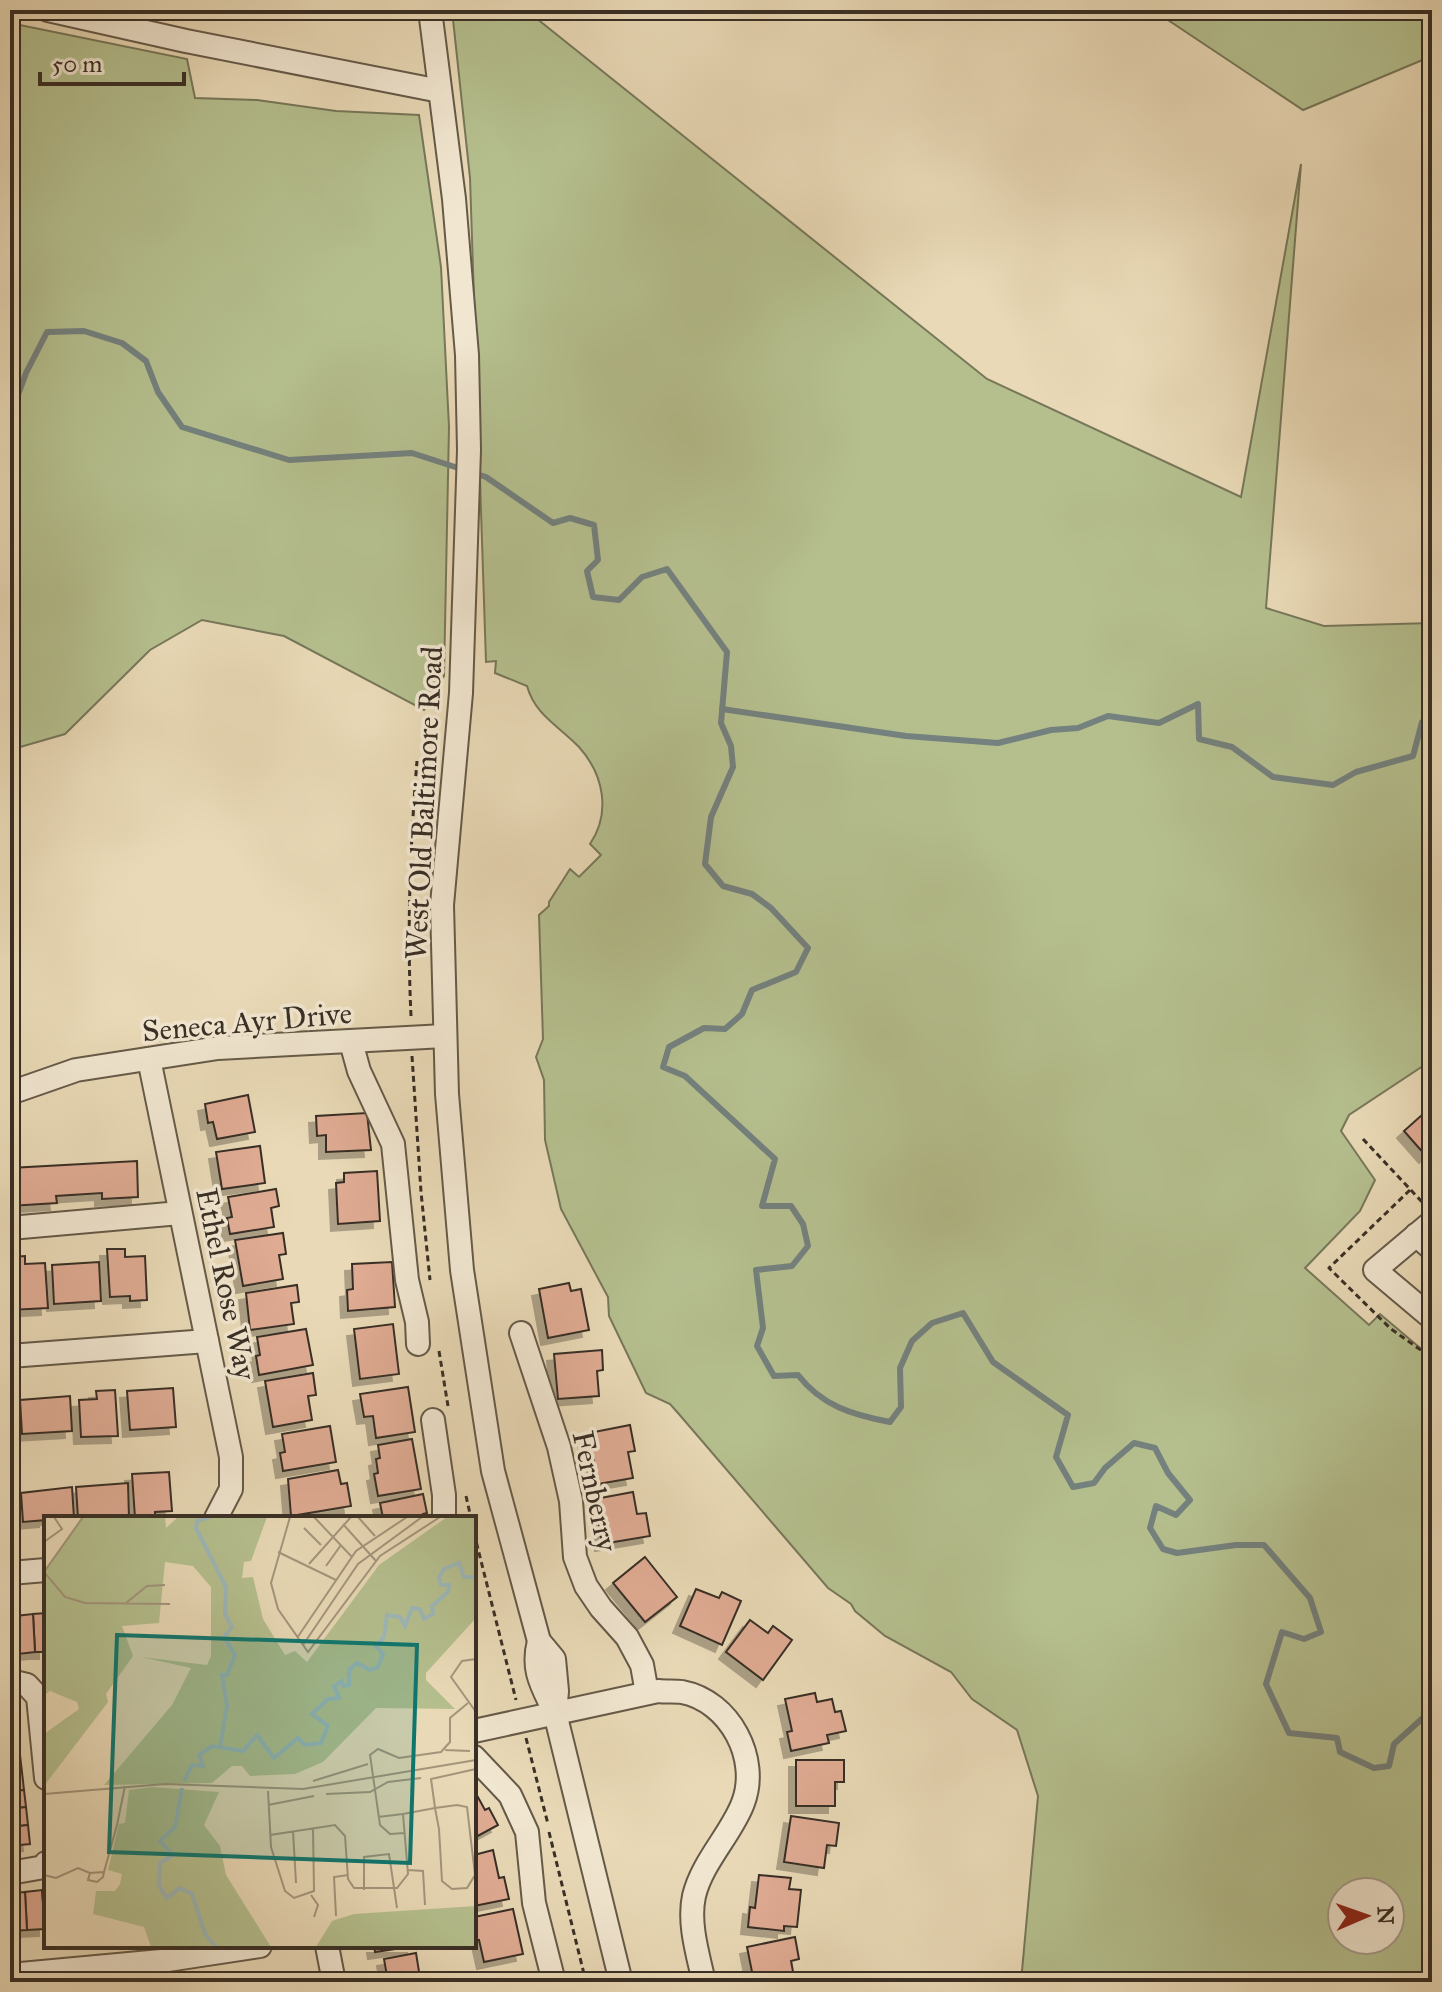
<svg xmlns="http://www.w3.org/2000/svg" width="1442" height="1992" viewBox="0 0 1442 1992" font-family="'IM FELL Great Primer',serif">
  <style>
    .green { fill: #b5bf8e; stroke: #77775a; stroke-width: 2; fill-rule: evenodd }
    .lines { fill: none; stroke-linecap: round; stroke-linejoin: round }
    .stream { stroke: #74817e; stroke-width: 6 }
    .building { fill: #dfab93; stroke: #392f25; stroke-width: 2; filter: url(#shadow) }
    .minor-casing { stroke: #655a49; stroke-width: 26 }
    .path { stroke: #392f25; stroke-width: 3; stroke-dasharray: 6 4; stroke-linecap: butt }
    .minor { stroke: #f1e6d0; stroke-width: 22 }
    .labels { text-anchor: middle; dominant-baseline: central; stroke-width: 7; stroke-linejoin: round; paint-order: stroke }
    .street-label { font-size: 30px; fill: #392f25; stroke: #f1e6d0 }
    .inset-river { fill: none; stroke: #9cb7b9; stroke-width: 4 }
    .inset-road { fill: none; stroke: #a3957c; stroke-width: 2 }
    .view { fill: #0f766e; fill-opacity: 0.15; stroke: #0f766e; stroke-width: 4 }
    .inset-edge { fill: none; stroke: #392f25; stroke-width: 4 }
  </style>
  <defs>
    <filter id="shadow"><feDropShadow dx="-7" dy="7" stdDeviation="0" flood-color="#0004"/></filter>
  </defs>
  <rect width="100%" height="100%" fill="#e9d9b6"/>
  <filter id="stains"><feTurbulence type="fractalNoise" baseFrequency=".0025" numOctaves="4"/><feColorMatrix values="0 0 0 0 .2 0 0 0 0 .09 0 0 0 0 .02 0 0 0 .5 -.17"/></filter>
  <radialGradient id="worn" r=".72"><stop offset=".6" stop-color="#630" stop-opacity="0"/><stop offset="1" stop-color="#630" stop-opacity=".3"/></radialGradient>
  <!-- green -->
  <g class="green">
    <path d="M452,10h74l461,369 254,118 60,-333 -35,444 58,18 108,-3v437l-83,55 -8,16 34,49 -15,31 -55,57 64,57 11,-11 52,44v624h-411l17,-186 -21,-66 -45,-31 -21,-27 -66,-36 -30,-25 -4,-7 -23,-16 -150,-175 -8,-9 -24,-11 -37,-77 -1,-19 -47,-88 -16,-69 -1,-60 -8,-23 7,-18 -4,-124 10,-9v-4l21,-33 9,8 22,-22 -11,-11c21,-31 14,-69 -11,-97 -20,-21 -44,-32 -52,-61l-32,-13 1,-12 -10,1 -16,-484zM1342,1892h48v48h-48z"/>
    <polygon points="1153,10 1432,10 1432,56 1303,110"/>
    <polygon points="10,23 187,59 195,98 257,100 336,111 419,115 441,267 449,427 444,676 424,710 284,636 202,620 150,650 65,734 10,750"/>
  </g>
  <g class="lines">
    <!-- stream -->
    <g class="stream">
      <path d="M10,409l5,-6 11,-30 21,-41 37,-1 38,12 24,18 12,31 24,35 107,33 123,-7 74,24 67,46 17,-5 24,7 4,35 -11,11 6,26 26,3 23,-23 25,-8 60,83 -6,71 10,23 2,21 -22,50 -6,47 18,22 29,8 19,14 37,40 -12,24 -44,18 -10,24 -17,15 -21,-1 -35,19 -6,20 22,9 90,83 -13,47h29l12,18 5,22 -16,20 -36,4 7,58 -6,18 17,30 24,-1c24,31 55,40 92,47l11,-15 -1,-39 12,-27 20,-18 31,-10 30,49 75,53 -12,42 17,30 21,-4 11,-15 29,-25 21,5 13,25 22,27 -14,15 -20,-9 -6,22 13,21 14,4 59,-8h28l46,53 11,34 -17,7 -22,-7 -16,52 23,49 48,5 3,14 34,16 15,-2 5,-22 31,-28 7,2"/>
      <polyline points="722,709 906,736 998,743 1051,730 1078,728 1108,716 1159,723 1198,704 1199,739 1232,747 1273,777 1333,785 1356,772 1413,756 1422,722 1432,719"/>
    </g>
  </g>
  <!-- building -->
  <g class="building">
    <polygon points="248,1095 255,1132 217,1139 213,1122 208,1123 205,1104"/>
    <polygon points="1432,1106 1432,1150 1426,1156 1404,1131"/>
    <polygon points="367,1113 371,1150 326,1152 326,1135 317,1136 316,1116"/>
    <polygon points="260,1146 265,1183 222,1189 216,1152"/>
    <polygon points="137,1161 138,1197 102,1199 102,1193 56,1196 57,1203 10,1206 10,1168"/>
    <polygon points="377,1171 380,1221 338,1224 336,1183 344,1182 344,1173"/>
    <polygon points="276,1189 279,1206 271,1208 274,1227 230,1234 227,1218 232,1217 228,1197"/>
    <polygon points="283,1233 286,1254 279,1255 283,1279 243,1286 235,1240"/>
    <polygon points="107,1249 125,1249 125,1257 145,1256 147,1300 130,1301 130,1296 110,1297"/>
    <polygon points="25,1256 25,1264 45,1263 48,1308 10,1310 10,1257"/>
    <polygon points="99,1262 101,1301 54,1304 52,1265"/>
    <polygon points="392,1262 395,1307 348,1311 347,1290 353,1289 352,1264"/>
    <polygon points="569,1283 571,1291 581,1289 589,1330 548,1338 539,1289"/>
    <polygon points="297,1285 299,1302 291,1303 294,1324 250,1330 246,1293"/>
    <polygon points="393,1324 399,1374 360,1379 354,1329"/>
    <polygon points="306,1329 313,1365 259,1375 256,1356 260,1355 257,1337"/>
    <polygon points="602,1350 603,1370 597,1371 599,1396 558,1399 554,1354"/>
    <polygon points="313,1373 316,1395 308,1396 312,1420 273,1427 265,1381"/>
    <polygon points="408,1387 415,1432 376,1438 373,1416 364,1417 360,1394"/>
    <polygon points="173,1388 176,1427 130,1430 127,1391"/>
    <polygon points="115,1390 118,1436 81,1437 79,1400 97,1399 96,1391"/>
    <polygon points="70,1396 72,1431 22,1434 20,1400"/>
    <polygon points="10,1399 13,1443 10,1443"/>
    <polygon points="630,1425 635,1451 628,1452 633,1478 598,1484 592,1452 588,1452 584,1434"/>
    <polygon points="330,1426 336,1462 283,1471 280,1453 285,1452 282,1434"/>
    <polygon points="412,1439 421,1489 378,1496 374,1474 378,1473 376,1459 380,1458 378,1445"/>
    <polygon points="338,1470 341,1484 347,1483 351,1506 291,1516 288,1479"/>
    <polygon points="169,1472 172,1511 155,1512 155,1518 135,1518 132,1474"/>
    <polygon points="128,1483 129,1518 78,1518 76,1487"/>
    <polygon points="72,1487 74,1518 46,1518 46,1520 23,1522 21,1493"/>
    <polygon points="633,1492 637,1514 646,1513 650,1536 602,1544 595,1499"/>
    <polygon points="10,1493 16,1493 18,1528 10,1528"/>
    <polygon points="423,1494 427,1513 423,1514 424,1518 383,1518 380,1503"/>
    <polygon points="645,1557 677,1597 645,1622 613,1583"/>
    <polygon points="696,1589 719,1598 722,1592 741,1601 722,1645 680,1626"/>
    <polygon points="46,1613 46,1652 35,1652 33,1614"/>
    <polygon points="33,1614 35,1652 18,1654 15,1616"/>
    <polygon points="10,1616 15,1616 18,1654 10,1654"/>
    <polygon points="750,1620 768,1633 773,1626 792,1640 763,1680 726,1652"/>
    <polygon points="815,1693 817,1702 832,1699 835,1712 841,1711 846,1731 827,1735 829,1743 791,1751 787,1732 792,1731 785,1699"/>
    <polygon points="10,1703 14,1703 16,1721 10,1721"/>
    <polygon points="10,1721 16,1721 18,1737 10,1738"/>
    <polygon points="18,1737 20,1755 10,1756 10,1738"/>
    <polygon points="20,1755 22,1772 10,1773 10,1756"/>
    <polygon points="796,1760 844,1760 844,1782 835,1782 835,1806 796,1806"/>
    <polygon points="22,1772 24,1790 10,1791 10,1773"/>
    <polygon points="24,1790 26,1807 10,1809 10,1791"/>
    <polygon points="474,1790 485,1810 489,1808 498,1825 474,1838"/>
    <polygon points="26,1807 28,1825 10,1827 10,1809"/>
    <polygon points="791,1816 839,1823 836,1846 827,1845 824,1868 784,1862"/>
    <polygon points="28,1825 30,1844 10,1846 10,1827"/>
    <polygon points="493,1850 499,1878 504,1877 509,1899 474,1906 474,1855"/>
    <polygon points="759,1875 791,1878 789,1889 801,1890 797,1927 784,1926 784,1931 748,1927 750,1907 755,1908"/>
    <polygon points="42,1890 45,1929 27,1930 25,1892"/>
    <polygon points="42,1890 46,1890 46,1929 45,1929"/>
    <polygon points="25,1892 27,1930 10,1931 10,1893"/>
    <polygon points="513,1909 523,1954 484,1962 479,1940 474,1941 474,1917"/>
    <polygon points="795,1937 799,1959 791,1961 795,1982 754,1982 747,1947"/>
    <polygon points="374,1946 415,1946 375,1952"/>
    <polygon points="416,1953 420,1978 428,1977 429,1982 388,1982 384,1959"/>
    <polygon points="527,1973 529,1982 475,1982"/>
  </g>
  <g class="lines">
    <!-- minor casing -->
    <g class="minor-casing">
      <g id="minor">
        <polyline points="48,10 186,41 440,91"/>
        <polyline points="430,10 454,199 467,355 469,450 461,693 442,905 447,1094 462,1270 493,1471 539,1641 554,1659 557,1691 555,1713"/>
        <polyline points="351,1042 359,1071 393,1144 407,1280 417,1322 418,1344"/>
        <polyline points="149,1059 231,1457 231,1489 216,1518"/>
        <polyline points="10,1093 76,1070 218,1048 445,1036"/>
        <polyline points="1432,1222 1375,1270 1432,1318"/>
        <polyline points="10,1228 180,1213"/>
        <polyline points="1416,1235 1432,1249"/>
        <polyline points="521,1333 559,1447 571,1501 575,1557 586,1586 601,1608 627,1637 642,1665 647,1693"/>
        <polyline points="10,1356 207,1341"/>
        <polyline points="433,1420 444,1495 444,1518"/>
        <polyline points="10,1573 46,1570"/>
        <path d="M539,1641c-8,30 4,46 16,72l66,269"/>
        <polyline points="10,1681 27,1685 38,1697 46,1778"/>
        <path d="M474,1731l184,-40c8,1 17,0 24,1 48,9 78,67 61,111 -11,30 -41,59 -49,93 -6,27 4,59 10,86"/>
        <polyline points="474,1757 510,1795 527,1832 534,1903 554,1982"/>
        <polyline points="10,1873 44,1867 46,1863"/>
        <polyline points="327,1946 334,1982"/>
        <polyline points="10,1975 161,1961 260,1946"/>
      </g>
    </g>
    <!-- path -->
    <g class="path">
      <path d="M411,1016c-4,-85 -1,-170 6,-255"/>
      <polyline points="412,1056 421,1192 430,1280"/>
      <polyline points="1363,1139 1423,1203"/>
      <polyline points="1410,1190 1329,1268 1391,1329 1432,1358"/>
      <polyline points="439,1351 448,1406"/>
      <polyline points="466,1496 471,1518"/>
      <polyline points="474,1533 516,1700"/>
      <polyline points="526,1738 548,1824"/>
      <polyline points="549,1832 586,1982"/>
    </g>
    <!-- minor -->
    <use href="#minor" class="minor"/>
  </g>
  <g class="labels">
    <!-- street labels -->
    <g class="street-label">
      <text transform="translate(424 803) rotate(-87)">West Old Baltimore Road</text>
      <text transform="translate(247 1022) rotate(-5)">Seneca Ayr Drive</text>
      <text transform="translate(226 1284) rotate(78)">Ethel Rose Way</text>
      <text transform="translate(595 1491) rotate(78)">Fernberry</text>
    </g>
  </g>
  <!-- overview -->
  <g transform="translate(44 1516)">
    <rect width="432" height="432" fill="#e9d9b6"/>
    <path d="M38,1h83l1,11 12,-11h89l-16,44 -7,1 -2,16 11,-1 10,42 22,36 10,-4 12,11 72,-97 68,-48h29v101l-50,55v7l29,29 -79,-1 -53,54 -28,12 -45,2 -8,-10h-10l-20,17 -108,2 68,-80 19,-37 -50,-11 66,8 4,-9v-69l-18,-21 -28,-4 -6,61 -37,3 11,30 -27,38 2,8 -64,84v-52l35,-25 -2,-7 -27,-11 -6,4v-123zM108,271l67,5 -15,33 16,21 6,29 45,72h-120l-7,-20 -51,-13 3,-23h19l5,-7 2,-10 -14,-4 11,-46 6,-1 4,-33zM432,390v41h-160l16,-26 22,-7z" fill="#b5bf8e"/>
    <path class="inset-river" d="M165,1l-12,4 -1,7 30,59 -1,27 7,13 -8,10 11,18 -8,20h-5l5,31 -7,41M140,265l8,-16 11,1 -4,-11 13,-9 31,5 14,-16 17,23 24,-20 7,7 16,-2 7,-17 -16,-12 16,-15 11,-1 -5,-12 8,-5 1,5 6,-1v-15l8,-7 13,7 8,-3 5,-13 -7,-8 8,-9 3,-22 13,2 5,9 7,-18 8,1 4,10 9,-5 -1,-8 16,-14 1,-7h-8l-2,-8 5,-8 15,-6 5,14h12M138,272l-7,39 -15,14 13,14 -13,8 -1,23 8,12 13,-10 12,6 13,40 11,13"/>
    <path class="inset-road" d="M39,1l-39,55 21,25 20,6 85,1M246,1l-19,66 7,26 30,43 72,-96 60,-39M270,1l38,40M314,1l17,19M299,8l33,37M260,12l17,17M0,26l18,-13 -8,-12M234,36l58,28M265,48l42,-47M282,50l15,-21M82,87l21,-17 18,-1M253,122l59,-87 51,-34M259,129l55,-81 64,-47M432,143l-14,2 -11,16 25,35M401,234l25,1M269,265l55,-17M224,275l3,56 14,44 9,7 20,-7 -1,-63M0,278l121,-10 138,5 173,-29M282,278l44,-2 18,-10 33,-4M224,289l46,-9M334,301l25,-3 32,-6 22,-3 10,2 8,68 -8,13 -15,1 -10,-8 -3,-52 -4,-21 -3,-22 -1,-7 45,-10M249,315l3,52M361,317l-15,1 -10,-9 -10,-70 8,-6 21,9 42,-6 9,-10v-24l18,-15M226,319l65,-10 10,11 3,43 6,9h43l11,-14 -5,-60M364,354l15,1 2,34M60,356l-14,1 -2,7 9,2 6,-5 1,-5 13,-47 8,-39M0,359l12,3 22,-10 12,5M320,374v-33l25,-3 8,54M267,379l7,10 -4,12M292,400l-2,-39 14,-2"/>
    <path class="view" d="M73,119l300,10 -7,218 -301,-11z"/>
    <rect width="432" height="432" class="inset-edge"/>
  </g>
  <!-- margin -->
  <rect width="1442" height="1992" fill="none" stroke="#e9d9b6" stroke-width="40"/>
  <rect x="12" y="12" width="1418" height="1968" fill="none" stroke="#392f25" stroke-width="4"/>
  <rect x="20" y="20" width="1402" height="1952" fill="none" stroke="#392f25" stroke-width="2"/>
  <!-- north arrow -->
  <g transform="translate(1366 1916) rotate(88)"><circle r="38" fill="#f1e6d0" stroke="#a79d8c" stroke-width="2"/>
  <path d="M0-6L14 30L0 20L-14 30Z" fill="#8f2418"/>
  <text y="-12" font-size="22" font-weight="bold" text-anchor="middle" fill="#392f25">N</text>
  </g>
  <!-- scale -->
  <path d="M40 72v12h144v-12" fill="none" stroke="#392f25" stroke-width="4"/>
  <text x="52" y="72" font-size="24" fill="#392f25" stroke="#f1e6d0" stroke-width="6" paint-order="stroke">50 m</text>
  <rect width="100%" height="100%" filter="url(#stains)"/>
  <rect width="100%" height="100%" fill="url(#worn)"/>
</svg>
